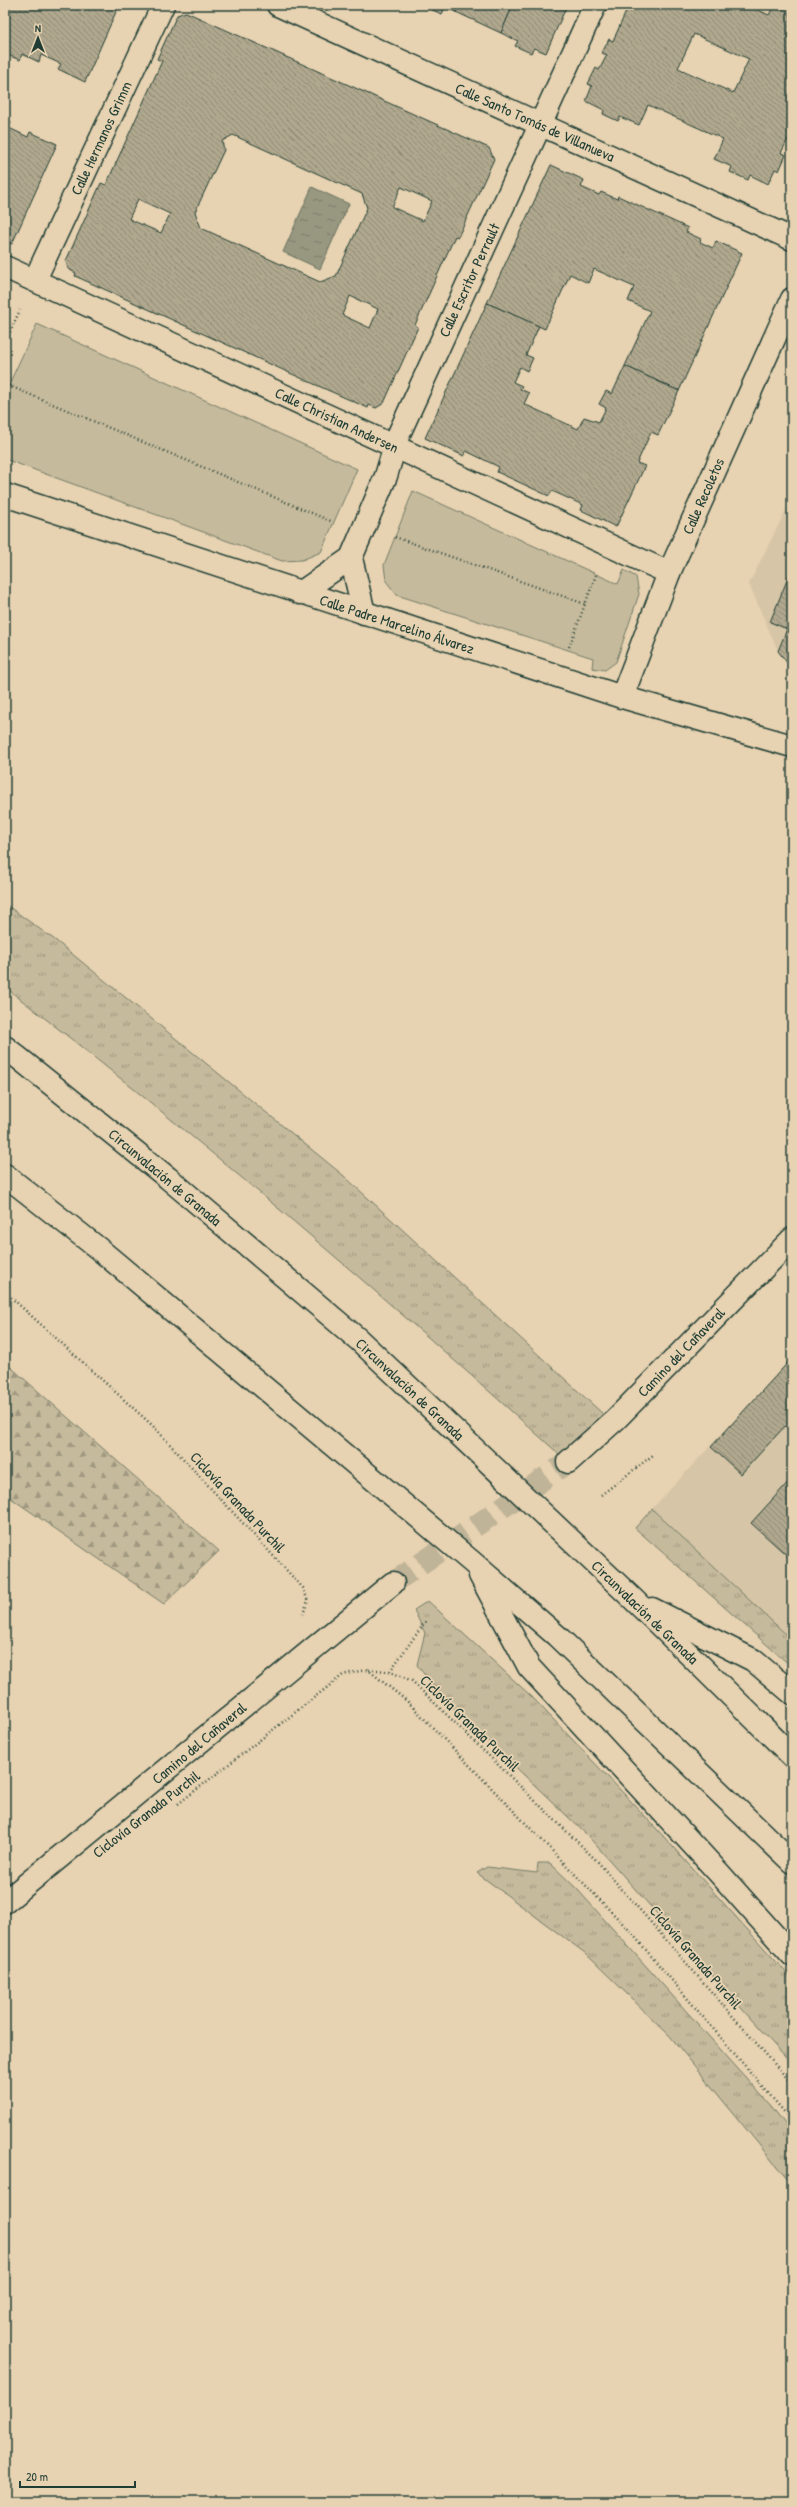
<svg xmlns="http://www.w3.org/2000/svg" width="797" height="2507" viewBox="0 0 797 2507" font-family="'Patrick Hand',sans-serif">
  <style>
    .built { fill: #d6c5a6 }
    .grass { fill: url(#grass-tufts); stroke: #727c68 }
    .forest { fill: url(#forest-firs); stroke: #727c68 }
    .park { fill: #c6ba9c; stroke: #727c68 }
    .water { fill: url(#water-ripples); stroke: #687362 }
    .building { fill: url(#building-back-hatch); stroke: #1f3d34; fill-rule: evenodd }
    .lines { fill: none; stroke-linecap: round; stroke-linejoin: round }
    .minor-tunnel { stroke: #bfb498; stroke-width: 22; stroke-dasharray: 22 11; stroke-linecap: butt }
    .minor-casing { stroke: #1f3d34; stroke-width: 25 }
    .major-casing { stroke: #1f3d34; stroke-width: 25 }
    .highway-casing { stroke: #1f3d34; stroke-width: 25 }
    .path { stroke: #1f3d34; stroke-width: 2.5; stroke-dasharray: 1 3; stroke-linecap: butt }
    .minor { stroke: #e7d2b1; stroke-width: 22 }
    .major { stroke: #e7d2b1; stroke-width: 22 }
    .highway { stroke: #e7d2b1; stroke-width: 22 }
    .labels { text-anchor: middle; dominant-baseline: central; stroke-width: 3.5; stroke-linejoin: round; paint-order: stroke }
    .street-label { font-size: 15px; fill: #1f3d34; stroke: #e7d2b1 }
  </style>
  <defs>
    <pattern id="grass-tufts" width="24" height="20" patternUnits="userSpaceOnUse"><rect width="24" height="20" fill="#c6ba9c"/><path d="M3 7l-1-3M5 7V3M7 7l1-3M15 17l-1-3M17 17v-4M19 17l1-3" fill="none" stroke="#a09880"/></pattern>
    <pattern id="forest-firs" width="22" height="20" patternUnits="userSpaceOnUse"><rect width="22" height="20" fill="#c6ba9c"/><path d="M5 1l3.5 6h-7zM16 11l3.5 6h-7z" fill="#a09880"/></pattern>
    <pattern id="water-ripples" width="26" height="14" patternUnits="userSpaceOnUse"><rect width="26" height="14" fill="#989780"/><path d="M2 4q2-2 4 0t4 0M15 11q2-2 4 0t4 0" fill="none" stroke="#7b7c6a"/></pattern>
    <pattern id="building-back-hatch" width="6" height="6" patternUnits="userSpaceOnUse"><rect width="6" height="6" fill="#b0a88e"/><path d="M-1 5l2 2M0 0l6 6M5-1l2 2" fill="none" stroke="#8f8a75"/></pattern>
  </defs>
  <rect width="100%" height="100%" fill="#e7d2b1"/>
  <filter id="ink" filterUnits="userSpaceOnUse"><feTurbulence type="fractalNoise" baseFrequency=".025" numOctaves="2"/><feDisplacementMap in="SourceGraphic" scale="8" xChannelSelector="R" yChannelSelector="G"/><feConvolveMatrix kernelMatrix="1 2 1 2 8 2 1 2 1" color-interpolation-filters="sRGB"/></filter>
  <g filter="url(#ink)">
    <!-- built -->
    <g class="built">
      <polygon points="792,498 792,669 778,651 749,584"/>
      <polygon points="792,1358 792,1640 652,1509"/>
    </g>
    <!-- grass -->
    <g class="grass">
      <path d="M5,904l50,36 289,236 260,239 -45,39c-179,-162 -363,-319 -554,-467z"/>
      <polygon points="652,1509 792,1640 792,1667 635,1528"/>
      <polygon points="428,1601 532,1697 645,1816 792,1979 792,2065 586,1834 442,1697 417,1665 425,1633 414,1610"/>
      <polygon points="538,1863 550,1863 577,1889 772,2107 792,2133 792,2185 670,2036 585,1953 477,1873 487,1867 537,1873"/>
    </g>
    <!-- forest -->
    <polygon class="forest" points="5,1362 219,1551 164,1604 5,1494"/>
    <!-- park -->
    <g class="park">
      <polygon points="37,324 357,469 321,552 302,560 282,561 5,459 5,393"/>
      <polygon points="413,491 618,584 624,570 636,577 639,594 616,662 605,670 592,668 593,658 397,595 386,581 384,565"/>
    </g>
    <!-- water -->
    <polygon class="water" points="312,187 349,204 320,269 283,252"/>
    <!-- building -->
    <g class="building">
      <polygon points="5,5 119,5 85,82 58,69 61,64 41,55 39,62 22,54 20,60 5,54"/>
      <polygon points="426,5 459,5 456,12 445,7 442,14 425,7"/>
      <polygon points="459,5 513,5 501,33 456,12"/>
      <polygon points="513,5 567,5 546,53 534,48 531,53 515,46 518,41 501,33"/>
      <path d="M629,5h118l22,10 5,-10h18v135l-4,-1 -7,14 5,2 -7,16 -4,-2 -7,15 -18,-9 -2,5 -18,-8 2,-5 -18,-8 9,-20 -75,-34 -9,20 -19,-8 -2,4 -15,-7 1,-4 -18,-9 6,-15 -4,-2 8,-16 3,2 8,-15 -5,-2 7,-14 4,2zM694,34l55,25 -16,34 -55,-25z"/>
      <path d="M186,12l303,136 5,11 -36,78 -3,-1 -13,29 -27,60 3,2 -34,76 -8,5 -7,-3 -1,3 -45,-20 -248,-112 1,-3 -8,-4 -2,-8 35,-78 5,2 56,-124 -5,-2 20,-44zM233,135l129,59 5,14 -31,68 -16,6 -119,-54 -6,-16 29,-62 -2,-9zM401,187l31,14 -9,20 -31,-14zM138,199l32,15 -9,19 -32,-14zM350,296l28,13 -8,19 -28,-13z"/>
      <polygon points="5,119 11,122 9,128 28,137 30,132 57,144 12,244 5,241"/>
      <polygon points="551,165 584,180 581,187 599,195 601,192 617,199 618,196 688,228 686,232 701,239 700,242 713,248 716,241 742,253 679,391 625,366 650,311 628,301 634,287 594,269 588,283 570,274 545,329 487,303"/>
      <polygon points="487,303 539,326 526,355 533,358 527,371 520,367 513,382 522,386 520,389 529,393 524,404 578,429 584,417 599,422 606,408 599,404 606,391 612,394 625,366 679,391 658,435 651,432 637,463 645,466 616,527 581,510 583,505 552,491 549,496 497,472 499,467 466,451 464,456 425,438"/>
      <polygon points="792,568 792,669 778,651 787,629 770,622"/>
      <polygon points="792,1358 792,1433 785,1426 741,1474 711,1447"/>
      <polygon points="792,1478 792,1560 751,1523"/>
    </g>
    <g class="lines">
      <!-- minor-tunnel -->
      <polyline class="minor-tunnel" points="393,1583 568,1462"/>
      <!-- minor casing -->
      <g class="minor-casing">
        <g id="minor">
          <polyline points="278,5 792,239"/>
          <polyline points="5,267 669,573"/>
          <polyline points="39,271 163,5"/>
          <polyline points="351,558 364,613"/>
          <polyline points="300,593 351,558 386,476 398,436 595,5"/>
          <polyline points="568,1462 616,1419 792,1239"/>
          <polyline points="5,1902 393,1583"/>
        </g>
      </g>
      <!-- major casing -->
      <g class="major-casing">
        <g id="major">
          <polyline points="5,495 622,697 792,746"/>
          <polyline points="622,697 669,573 792,299"/>
        </g>
      </g>
      <!-- highway casing -->
      <g class="highway-casing">
        <g id="highway">
          <polyline points="5,1047 168,1178 359,1340 633,1599 792,1756"/>
          <polyline points="5,1175 99,1249 472,1562 557,1636 792,1862"/>
          <polyline points="480,1575 529,1667 719,1873 792,1955"/>
          <polyline points="652,1609 753,1660 792,1693"/>
        </g>
      </g>
      <!-- path -->
      <g class="path">
        <polyline points="5,343 20,310"/>
        <polyline points="5,384 333,522"/>
        <polyline points="395,537 585,604"/>
        <polyline points="569,647 596,575"/>
        <polyline points="5,1292 153,1426 303,1588 308,1601 303,1614"/>
        <polyline points="601,1495 653,1455"/>
        <polyline points="367,1669 408,1702 629,1930 792,2121"/>
        <polyline points="390,1671 426,1621"/>
        <path d="M178,1804l165,-129c29,-8 42,-7 69,6l186,181 194,222"/>
      </g>
      <!-- minor -->
      <use href="#minor" class="minor"/>
      <!-- major -->
      <use href="#major" class="major"/>
      <!-- highway -->
      <use href="#highway" class="highway"/>
    </g>
  </g>
  <g class="labels">
    <!-- street labels -->
    <g class="street-label">
      <text transform="translate(535 122) rotate(24)">Calle Santo Tomás de Villanueva</text>
      <text transform="translate(101 138) rotate(-65)">Calle Hermanos Grimm</text>
      <text transform="translate(469 280) rotate(-65)">Calle Escritor Perrault</text>
      <text transform="translate(337 420) rotate(25)">Calle Christian Andersen</text>
      <text transform="translate(703 496) rotate(-66)">Calle Recoletos</text>
      <text transform="translate(397 624) rotate(18)">Calle Padre Marcelino Álvarez</text>
      <text transform="translate(165 1177) rotate(40)">Circunvalación de Granada</text>
      <text transform="translate(681 1352) rotate(-46)">Camino del Cañaveral</text>
      <text transform="translate(410 1389) rotate(43)">Circunvalación de Granada</text>
      <text transform="translate(238 1502) rotate(47)">Ciclovía Granada Purchil</text>
      <text transform="translate(645 1612) rotate(44)">Circunvalación de Granada</text>
      <text transform="translate(470 1723) rotate(44)">Ciclovía Granada Purchil</text>
      <text transform="translate(199 1743) rotate(-40)">Camino del Cañaveral</text>
      <text transform="translate(146 1814) rotate(-38)">Ciclovía Granada Purchil</text>
      <text transform="translate(696 1957) rotate(49)">Ciclovía Granada Purchil</text>
    </g>
  </g>
  <!-- margin -->
  <rect width="797" height="2507" fill="none" stroke="#e7d2b1" stroke-width="20"/>
  <rect x="10" y="10" width="777" height="2487" fill="none" stroke="#1f3d34" stroke-width="1.5" filter="url(#ink)"/>
  <!-- north arrow -->
  <g transform="translate(38 38)" stroke="#e7d2b1" stroke-width="3" paint-order="stroke">
  <path d="M0-3L7 15L0 10L-7 15Z" fill="#1f3d34"/>
  <text y="-6" font-size="11" font-weight="bold" text-anchor="middle" fill="#1f3d34">N</text>
  </g>
  <!-- scale -->
  <path d="M20 2481v6h115v-6" fill="none" stroke="#1f3d34" stroke-width="2"/>
  <text x="26" y="2481" font-size="12" fill="#1f3d34" stroke="#e7d2b1" stroke-width="3" paint-order="stroke">20 m</text>
</svg>
